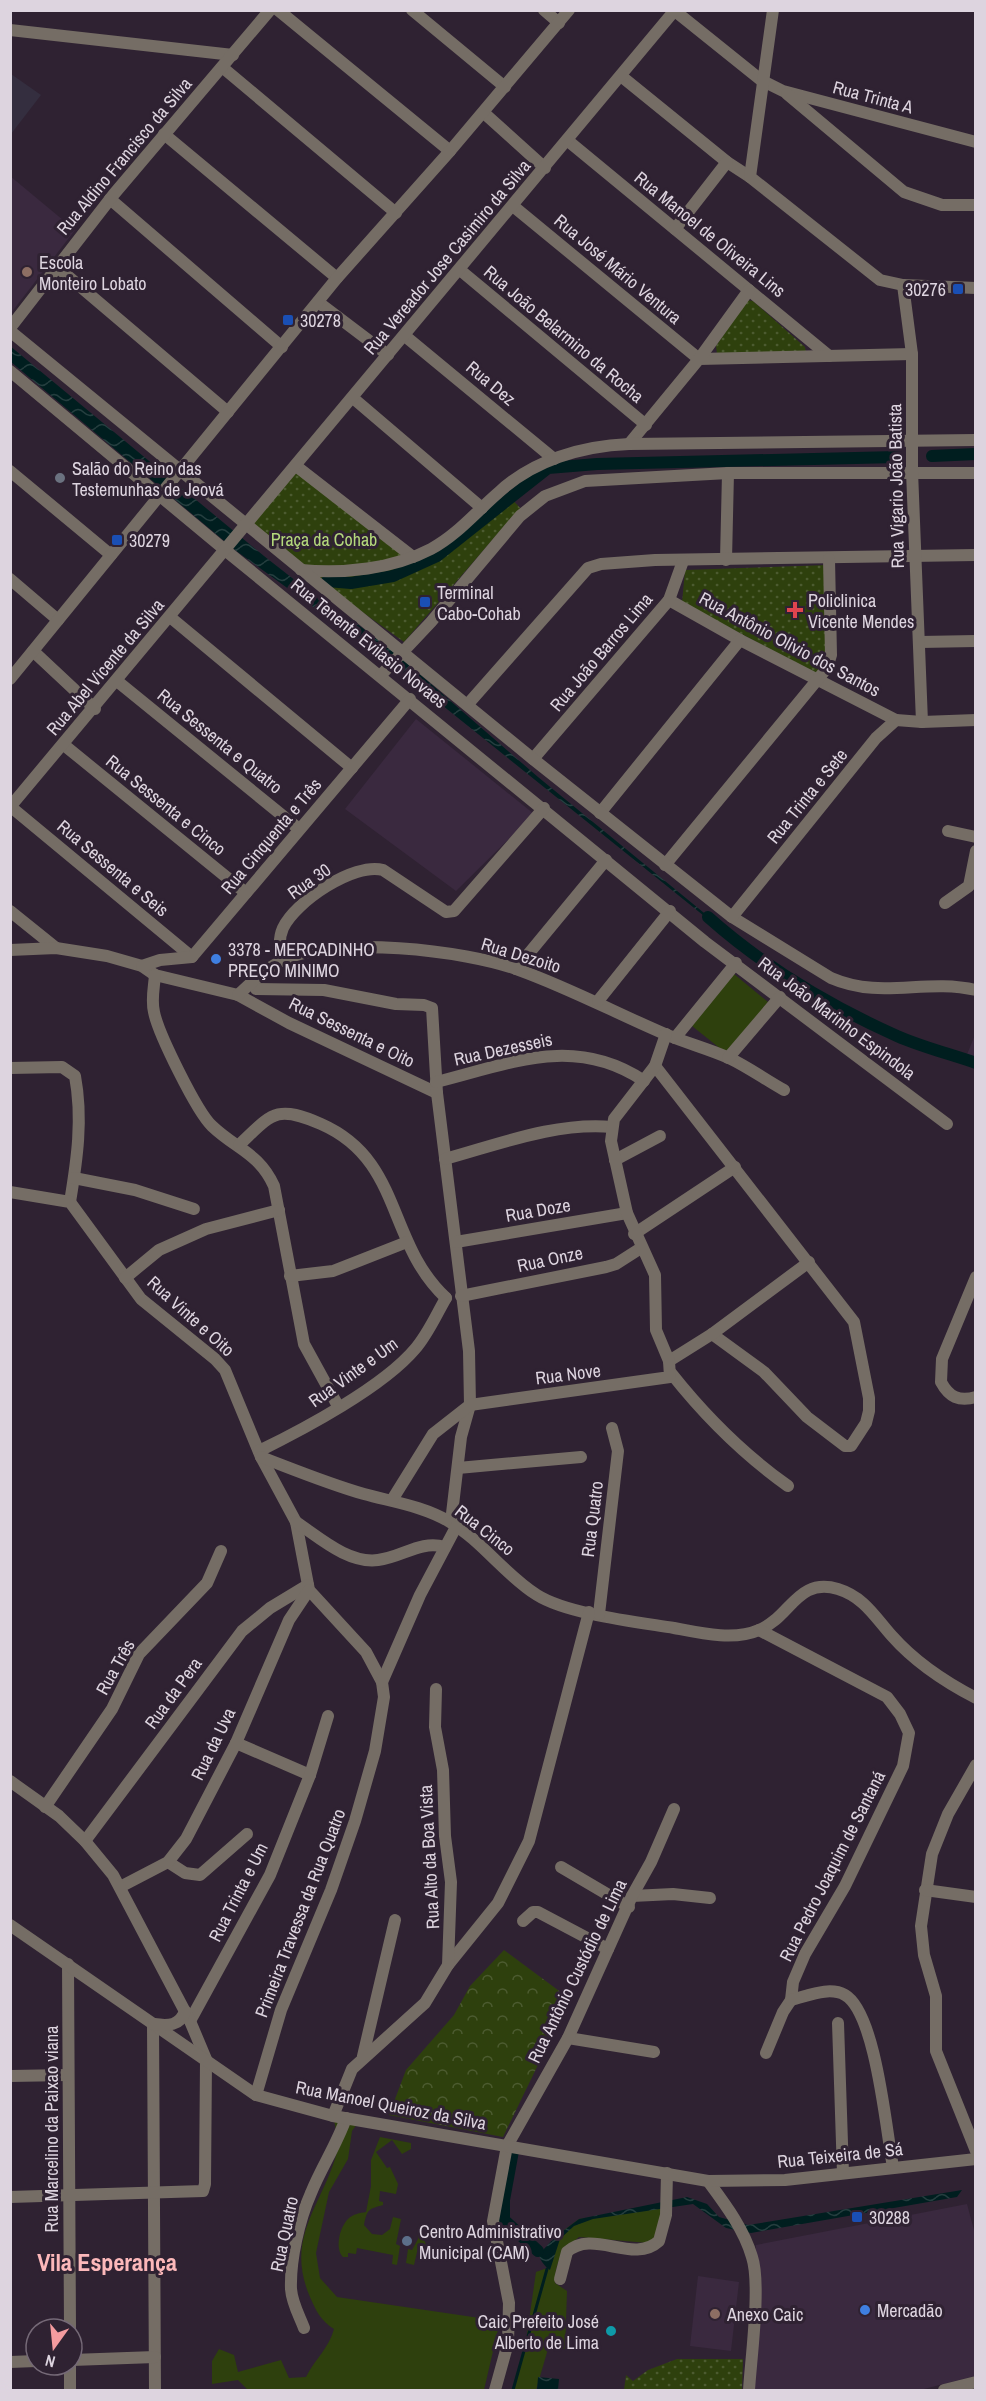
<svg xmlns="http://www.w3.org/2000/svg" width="986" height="2401" viewBox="0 0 986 2401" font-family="'Archivo Narrow',sans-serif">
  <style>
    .built { fill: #3a293f }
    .medical { fill: #342e3f }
    .grass { fill: #2e400d }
    .forest { fill: url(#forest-crowns) }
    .park { fill: url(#park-dots) }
    .water { fill: url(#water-waves) }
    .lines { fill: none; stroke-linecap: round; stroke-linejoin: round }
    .stream { stroke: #001e1f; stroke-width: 3 }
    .canal { stroke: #001e1f; stroke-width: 12 }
    .minor { stroke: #756d65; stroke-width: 12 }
    .tertiary { stroke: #756d65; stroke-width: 12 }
    .education-dot { fill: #8d6e63; stroke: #2f2232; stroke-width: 2 }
    .transit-dot { fill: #1a4fb4; stroke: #2f2232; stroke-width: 2 }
    .worship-dot { fill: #6b7280; stroke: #2f2232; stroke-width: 2 }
    .health-dot { fill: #e0444e; stroke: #2f2232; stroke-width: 2 }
    .shop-dot { fill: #3f7fe0; stroke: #2f2232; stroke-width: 2 }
    .service-dot { fill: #5c6f8a; stroke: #2f2232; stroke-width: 2 }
    .culture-dot { fill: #0f9aa8; stroke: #2f2232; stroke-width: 2 }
    .labels { text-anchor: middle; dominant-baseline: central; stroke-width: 6; stroke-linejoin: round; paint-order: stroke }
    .street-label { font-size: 18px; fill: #ddd4df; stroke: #2f2232 }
    .poi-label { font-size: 18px; fill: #ddd4df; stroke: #2f2232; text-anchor: start }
    .park-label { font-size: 18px; fill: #b4d97c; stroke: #2f2232 }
    .district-label { font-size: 24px; font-weight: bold; fill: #fcb8ba; stroke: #2f2232 }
  </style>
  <defs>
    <pattern id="forest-crowns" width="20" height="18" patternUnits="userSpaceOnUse" patternTransform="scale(1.5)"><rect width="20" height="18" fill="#2e400d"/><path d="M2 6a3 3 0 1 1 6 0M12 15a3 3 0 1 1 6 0" fill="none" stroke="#4c5b30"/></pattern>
    <pattern id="park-dots" width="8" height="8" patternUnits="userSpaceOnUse" patternTransform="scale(1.5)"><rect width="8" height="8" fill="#2e400d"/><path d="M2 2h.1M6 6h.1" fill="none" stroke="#4c5b30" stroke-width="1.8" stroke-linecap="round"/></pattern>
    <pattern id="water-waves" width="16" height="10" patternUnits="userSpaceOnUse" patternTransform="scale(1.5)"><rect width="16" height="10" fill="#001e1f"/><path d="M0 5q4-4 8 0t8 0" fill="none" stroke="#253e3f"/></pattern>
  </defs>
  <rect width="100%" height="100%" fill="#2f2232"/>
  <!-- built -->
  <g class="built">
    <polygon points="10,176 75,230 11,313 10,313"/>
    <polygon points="416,719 534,814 456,891 345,809"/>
    <polygon points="975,1035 975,1068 963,1064"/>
    <polygon points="967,2204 975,2234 975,2376 920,2390 754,2390 756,2245"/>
    <polygon points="698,2276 739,2282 731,2351 690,2346"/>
  </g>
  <!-- medical -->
  <polygon class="medical" points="11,74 41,95 11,134"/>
  <!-- grass -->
  <g class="grass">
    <polygon points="734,974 768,1002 727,1054 692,1026"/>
    <path d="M333,2116l27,4 -8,11 -4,28 -19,33 -13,61 4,25 17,19 163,24 -16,69h-236l-10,-10 -26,4v-23l7,-12 15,6 4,17 43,-12 8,18 17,-1c9,-18 23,-29 28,-48 -13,-8 -18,-18 -24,-32 -26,-60 13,-92 27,-145 3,-10 -2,-25 -4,-36z"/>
    <path d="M380,2137l31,6v6l-9,5 -10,-14 -16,12 11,16 3,-1 8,17 -2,10 -16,-3 -1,10 4,1v3c-13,4 -16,3 -19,20l8,9 10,1 8,-6 3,-12 8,2 -5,25 4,2 -3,19 -5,-1 1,-9 -36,-7 -1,6 -8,-1v4h-5c-8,-8 -4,-29 5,-38 5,-5 12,-6 18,-7l5,-26v-26z"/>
    <path d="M660,2207l3,5 -10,28 -5,3 -69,-6c-16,13 -24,23 -24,46l12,8 -2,58h-17l-12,41h-23l12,-42 11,-76 11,-4 13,-35 19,-14z"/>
    <polygon points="417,2229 420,2230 430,2254 417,2252 414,2265 406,2263 408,2249 412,2250 418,2239"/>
  </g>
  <!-- forest -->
  <polygon class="forest" points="504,1950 570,1999 503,2137 389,2115 406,2070 454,2015 470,1986"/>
  <!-- park -->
  <g class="park">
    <polygon points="747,300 753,301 805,347 806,352 717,354 716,346"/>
    <polygon points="297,469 412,562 458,547 508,495 523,511 513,516 404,642 311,575 253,523"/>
    <polygon points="828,565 829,665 816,673 682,603 685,570"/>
    <polygon points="677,2359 743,2359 742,2390 624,2390 626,2375 633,2381 648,2370"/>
  </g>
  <!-- water -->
  <g class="water">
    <polygon points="10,346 264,556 333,610 357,624 393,651 538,777 720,926 719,928 386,660 235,550 11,362"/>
    <path d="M962,2190l-5,7 -206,36 -25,-5 -33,-24 -100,15 -19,7 -14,13 -10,31c-6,-4 -11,-11 -12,-19l5,-1 12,-13 24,-18 108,-22 20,7 12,13 29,8z"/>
    <polygon points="538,2377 559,2379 558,2390 537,2390"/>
  </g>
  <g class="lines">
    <!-- stream -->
    <polyline class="stream" points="513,2390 547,2269"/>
    <!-- canal -->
    <g class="canal">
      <polyline points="932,456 976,454"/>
      <polyline points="327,581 351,583 393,576 437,556 548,468 597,464 897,457"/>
      <path d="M708,917c55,49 122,89 189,119 25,11 53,18 79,27"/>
      <polyline points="513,2151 504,2200 504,2220 538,2251"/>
    </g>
    <!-- minor -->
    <g class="minor">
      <polyline points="278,10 450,151"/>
      <polyline points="412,10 505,87"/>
      <polyline points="544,10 559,23"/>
      <polyline points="675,11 761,80 783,91 976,142"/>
      <polyline points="10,30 233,55"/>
      <polyline points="222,67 396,213"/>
      <polyline points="621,76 727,162 750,177"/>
      <polyline points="787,94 904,192 942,205 976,205"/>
      <polyline points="484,113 545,168"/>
      <polyline points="164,134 337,278"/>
      <polyline points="567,140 829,356"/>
      <polyline points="110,199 282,347"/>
      <polyline points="513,206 699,359 912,354"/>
      <polyline points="675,229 727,162"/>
      <polyline points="56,266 228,412"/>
      <polyline points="460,270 646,425"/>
      <polyline points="318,302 388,355"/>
      <polyline points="10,328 114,194 270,10"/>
      <polyline points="405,336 554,459"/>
      <polyline points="353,398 482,508"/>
      <polyline points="629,444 699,359 749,290"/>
      <polyline points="296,466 413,557"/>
      <polyline points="10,471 111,555"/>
      <polyline points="225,550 705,942 947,1124"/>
      <polyline points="726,560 728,473"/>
      <path d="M301,570c42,4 92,-1 130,-21 26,-14 45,-37 67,-56 35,-33 84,-47 131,-49l347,-4"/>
      <polyline points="10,579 58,620"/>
      <polyline points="669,600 740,640 896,720"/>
      <polyline points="170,617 352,768"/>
      <polyline points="920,642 976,641"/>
      <polyline points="33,651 95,709"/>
      <polyline points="381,675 431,622 520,516 545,496 585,481 728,473 976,473"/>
      <polyline points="117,681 299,829"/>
      <polyline points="468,704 588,568 601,564 655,560 976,555"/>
      <polyline points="64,745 246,893"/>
      <polyline points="533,759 669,600 683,561"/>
      <polyline points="11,807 192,957"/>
      <polyline points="600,813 740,640"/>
      <polyline points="948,831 976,837"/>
      <polyline points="665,865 827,668 831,655 829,559"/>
      <polyline points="945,903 969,886 976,851"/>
      <polyline points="10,911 56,948"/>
      <path d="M732,917l99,61c51,22 93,0 145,12"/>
      <polyline points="10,950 56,948 107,956 142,966 155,975 238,995 289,1023 437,1093"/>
      <path d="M282,961c-2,-11 -4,-22 1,-33 12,-26 71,-66 100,-58l63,42 8,-1 90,-103"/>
      <polyline points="142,966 160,960 192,957 410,699"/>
      <polyline points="516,969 606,860"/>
      <path d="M155,975c-1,13 -4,25 -1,37 4,21 43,100 58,114 24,23 47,27 62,60l30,158 34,62"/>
      <polyline points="256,989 324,990 396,1004 424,1005 432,1008 437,1093 469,1351 470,1405 461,1437 451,1522"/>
      <path d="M238,995c13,-12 26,-25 43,-34 52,-26 184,-11 238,9 50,18 97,43 146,64 21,9 44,15 64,24 19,9 37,22 55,32"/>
      <polyline points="598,1001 670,911"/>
      <polyline points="675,1038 736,963"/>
      <polyline points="728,1058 780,997"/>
      <polyline points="655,1066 854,1322 869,1398 869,1411 866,1423 851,1446 845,1446 807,1417 764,1372 712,1334"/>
      <path d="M10,1068l52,-1 13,9c8,43 2,84 -5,126"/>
      <path d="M436,1082c73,-18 138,-48 208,-1"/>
      <path d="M239,1145c33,-31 36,-41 82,-21 82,36 65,118 125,174"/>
      <path d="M445,1159c55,-15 110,-37 167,-32"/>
      <polyline points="615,1160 660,1136"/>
      <polyline points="74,1178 135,1190 194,1209"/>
      <polyline points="10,1192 70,1202 141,1299 215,1359 225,1370 261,1457 296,1522 309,1590 366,1652 382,1682 384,1697 375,1751 355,1821 331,1890 281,2010 256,2095"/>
      <polyline points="634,1234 735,1167"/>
      <polyline points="456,1242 627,1213"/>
      <polyline points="290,1276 333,1271 407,1242"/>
      <path d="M976,1277l-34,82 -1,23c8,15 18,20 35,15"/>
      <polyline points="125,1278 159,1250 206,1229 279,1210"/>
      <polyline points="461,1296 606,1267 616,1264 641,1248"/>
      <polyline points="669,1361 712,1334 809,1262"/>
      <path d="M671,1373c34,43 72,81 117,113"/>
      <path d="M259,1451c45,-22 124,-64 156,-102 13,-15 21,-34 31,-51"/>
      <path d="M261,1457c34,13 68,27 103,37 29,8 59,12 86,28 32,19 55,53 87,73 30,19 100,27 137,33 26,5 60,13 85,2 32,-13 38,-53 79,-41 26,8 37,28 54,47 23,26 53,46 84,62"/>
      <polyline points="458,1468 581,1457"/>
      <polyline points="392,1500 433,1434 470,1405 670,1377 669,1361 656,1330 655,1275 627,1213 611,1141 614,1119 655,1066 666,1034"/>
      <path d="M296,1522c23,15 52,42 82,38 25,-3 42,-20 67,-13"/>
      <polyline points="599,1614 618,1451 612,1428"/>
      <polyline points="759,1630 887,1697 900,1714 909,1733 903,1766 845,1886 805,1954 793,1982 791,2000 783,2012 766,2053"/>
      <polyline points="382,1682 420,1595 456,1527"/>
      <polyline points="236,1743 310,1775"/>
      <polyline points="976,1765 948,1814 932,1854 921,1926 924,1955 936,1996 936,2051 976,2151"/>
      <polyline points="45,1807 112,1709 139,1654 207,1583 221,1551"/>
      <polyline points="85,1841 242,1631 270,1608 308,1585"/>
      <polyline points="168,1862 185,1873 200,1875 247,1834"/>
      <polyline points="561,1867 629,1907"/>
      <polyline points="120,1887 168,1862 186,1839 236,1743 289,1620 309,1590"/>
      <polyline points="925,1890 976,1897"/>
      <polyline points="632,1896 673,1894 710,1898"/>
      <polyline points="523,1921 533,1912 538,1912 608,1949"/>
      <polyline points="68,1964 70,2329"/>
      <polyline points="448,1965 498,1903 529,1841 589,1612"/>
      <path d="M791,2000c17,-4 38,-14 54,-5 31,18 41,135 48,172"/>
      <polyline points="190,2021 270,1875 310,1775 328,1716"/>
      <polyline points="838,2023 843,2173"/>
      <polyline points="153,2024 155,2390"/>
      <polyline points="568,2038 654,2052"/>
      <polyline points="363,2056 395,1920"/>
      <polyline points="10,2076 68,2075"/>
      <polyline points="333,2116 352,2069 425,2003 448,1965 451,1882 445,1836 443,1770 435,1727 436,1689"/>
      <path d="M708,2181c17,23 36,48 44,76 9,27 -1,101 -3,133"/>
      <polyline points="10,2197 203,2191 205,2184 206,2060"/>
      <path d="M560,2279l7,-27c26,-24 66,13 92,-11l7,-26 1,-42"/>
      <path d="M304,2328c-5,-13 -12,-25 -13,-39 -1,-29 8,-69 20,-96 10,-25 26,-49 35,-75"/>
      <polyline points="72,2360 155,2357"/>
      <polyline points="10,2362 36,2361"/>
      <polyline points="70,2365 70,2390"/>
      <polyline points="495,2390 508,2343 509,2303 493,2221 507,2146 568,2038 632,1896 651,1862 674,1809"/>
      <polyline points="944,2390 976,2382"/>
    </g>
    <!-- tertiary -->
    <g class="tertiary">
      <polyline points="773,10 750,177 880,280 903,285 976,288"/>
      <polyline points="903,285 912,354 912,471 922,722"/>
      <polyline points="10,331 533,759 732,917 876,738 896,720 922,722 976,720"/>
      <polyline points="10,371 225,550"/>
      <polyline points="10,679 337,278 450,151 569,10"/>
      <polyline points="10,807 675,10"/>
      <polyline points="10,1781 59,1816 85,1841 113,1875 190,2021 206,2059"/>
      <polyline points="10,1925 256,2095 333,2116 708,2181 785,2180 976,2159"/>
      <path d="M154,2024c14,2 26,2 31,-13"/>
    </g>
  </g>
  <!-- markers -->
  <g class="education-dot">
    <circle cx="27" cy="272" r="6"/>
    <circle cx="715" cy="2314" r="6"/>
  </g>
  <g class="transit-dot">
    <rect x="952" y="283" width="12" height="12" rx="3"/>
    <rect x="282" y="314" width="12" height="12" rx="3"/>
    <rect x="111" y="534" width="12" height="12" rx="3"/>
    <rect x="419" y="596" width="12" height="12" rx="3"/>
    <rect x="851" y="2211" width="12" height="12" rx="3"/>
  </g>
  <circle class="worship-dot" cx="60" cy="478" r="6"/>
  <path class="health-dot" d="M792 601h6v6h6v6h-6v6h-6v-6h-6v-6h6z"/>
  <g class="shop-dot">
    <circle cx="216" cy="959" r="6"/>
    <circle cx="865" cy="2310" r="6"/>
  </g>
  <circle class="service-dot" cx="407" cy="2241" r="6"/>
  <circle class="culture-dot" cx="611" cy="2331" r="6"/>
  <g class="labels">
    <!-- street labels -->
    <g class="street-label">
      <text transform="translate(873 97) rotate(15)">Rua Trinta A</text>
      <text transform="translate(124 156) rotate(-50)">Rua Aldino Francisco da Silva</text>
      <text transform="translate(710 234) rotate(39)">Rua Manoel de Oliveira Lins</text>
      <text transform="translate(447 257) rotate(-50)">Rua Vereador Jose Casimiro da Silva</text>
      <text transform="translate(618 269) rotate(40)">Rua José Mário Ventura</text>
      <text transform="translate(564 334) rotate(40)">Rua João Belarmino da Rocha</text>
      <text transform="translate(491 383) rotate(40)">Rua Dez</text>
      <text transform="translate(896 486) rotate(-91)">Rua Vigario João Batista</text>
      <text transform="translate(369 643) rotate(39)">Rua Tenente Evilasio Novaes</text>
      <text transform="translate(790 644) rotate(28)">Rua Antônio Olivio dos Santos</text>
      <text transform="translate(601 652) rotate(-50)">Rua João Barros Lima</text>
      <text transform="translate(105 667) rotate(-50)">Rua Abel Vicente da Silva</text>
      <text transform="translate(220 741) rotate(39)">Rua Sessenta e Quatro</text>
      <text transform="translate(807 796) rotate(-51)">Rua Trinta e Sete</text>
      <text transform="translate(166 805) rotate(39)">Rua Sessenta e Cinco</text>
      <text transform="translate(271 836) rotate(-50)">Rua Cinquenta e Três</text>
      <text transform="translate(113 868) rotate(40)">Rua Sessenta e Seis</text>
      <text transform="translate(309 881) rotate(-35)">Rua 30</text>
      <text transform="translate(521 955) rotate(17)">Rua Dezoito</text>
      <text transform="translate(837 1018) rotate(37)">Rua João Marinho Espindola</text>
      <text transform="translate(352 1032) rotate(26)">Rua Sessenta e Oito</text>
      <text transform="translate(503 1049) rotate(-12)">Rua Dezesseis</text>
      <text transform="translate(538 1210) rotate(-10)">Rua Doze</text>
      <text transform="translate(550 1259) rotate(-12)">Rua Onze</text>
      <text transform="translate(191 1316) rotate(42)">Rua Vinte e Oito</text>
      <text transform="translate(353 1372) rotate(-36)">Rua Vinte e Um</text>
      <text transform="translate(568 1374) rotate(-7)">Rua Nove</text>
      <text transform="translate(592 1519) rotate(-83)">Rua Quatro</text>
      <text transform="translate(485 1530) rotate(38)">Rua Cinco</text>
      <text transform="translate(115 1667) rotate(-61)">Rua Três</text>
      <text transform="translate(173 1693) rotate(-54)">Rua da Pera</text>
      <text transform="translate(213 1744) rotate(-64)">Rua da Uva</text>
      <text transform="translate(429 1857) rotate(-93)">Rua Alto da Boa Vista</text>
      <text transform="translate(832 1866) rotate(-63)">Rua Pedro Joaquim de Santaná</text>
      <text transform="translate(238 1892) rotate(-63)">Rua Trinta e Um</text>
      <text transform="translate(300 1913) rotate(-69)">Primeira Travessa da Rua Quatro</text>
      <text transform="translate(577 1971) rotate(-64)">Rua Antônio Custódio de Lima</text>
      <text transform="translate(391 2105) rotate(11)">Rua Manoel Queiroz da Silva</text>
      <text transform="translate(51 2129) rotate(-90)">Rua Marcelino da Paixao viana</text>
      <text transform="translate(840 2155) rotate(-6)">Rua Teixeira de Sá</text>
      <text transform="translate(284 2234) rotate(-78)">Rua Quatro</text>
    </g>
    <!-- poi labels -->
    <g class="poi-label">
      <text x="39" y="262">Escola<tspan x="39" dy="21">Monteiro Lobato</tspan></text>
      <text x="946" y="289" text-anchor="end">30276</text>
      <text x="300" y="320">30278</text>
      <text x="72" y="468">Salão do Reino das<tspan x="72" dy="21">Testemunhas de Jeová</tspan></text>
      <text x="129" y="540">30279</text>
      <text x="437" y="592">Terminal<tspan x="437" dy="21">Cabo-Cohab</tspan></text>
      <text x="808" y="600">Policlinica<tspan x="808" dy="21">Vicente Mendes</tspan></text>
      <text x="228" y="949">3378 - MERCADINHO<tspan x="228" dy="21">PREÇO MINIMO</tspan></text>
      <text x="869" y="2217">30288</text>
      <text x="419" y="2231">Centro Administrativo<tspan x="419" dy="21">Municipal (CAM)</tspan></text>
      <text x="877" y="2310">Mercadão</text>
      <text x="727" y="2314">Anexo Caic</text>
      <text x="599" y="2321" text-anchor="end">Caic Prefeito José<tspan x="599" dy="21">Alberto de Lima</tspan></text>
    </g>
    <!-- park labels -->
    <g class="park-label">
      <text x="324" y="539">Praça da Cohab</text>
    </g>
    <!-- district labels -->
    <g class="district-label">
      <text x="107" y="2262">Vila Esperança</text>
    </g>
  </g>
  <!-- border -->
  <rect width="986" height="2401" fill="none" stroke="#ddd4df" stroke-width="24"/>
  <!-- north arrow -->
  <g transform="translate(54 2347) rotate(195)"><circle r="28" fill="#2f2232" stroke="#756977" stroke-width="1.5"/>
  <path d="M0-4.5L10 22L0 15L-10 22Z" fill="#f49b9f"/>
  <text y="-9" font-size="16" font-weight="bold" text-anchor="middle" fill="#ddd4df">N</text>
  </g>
</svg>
